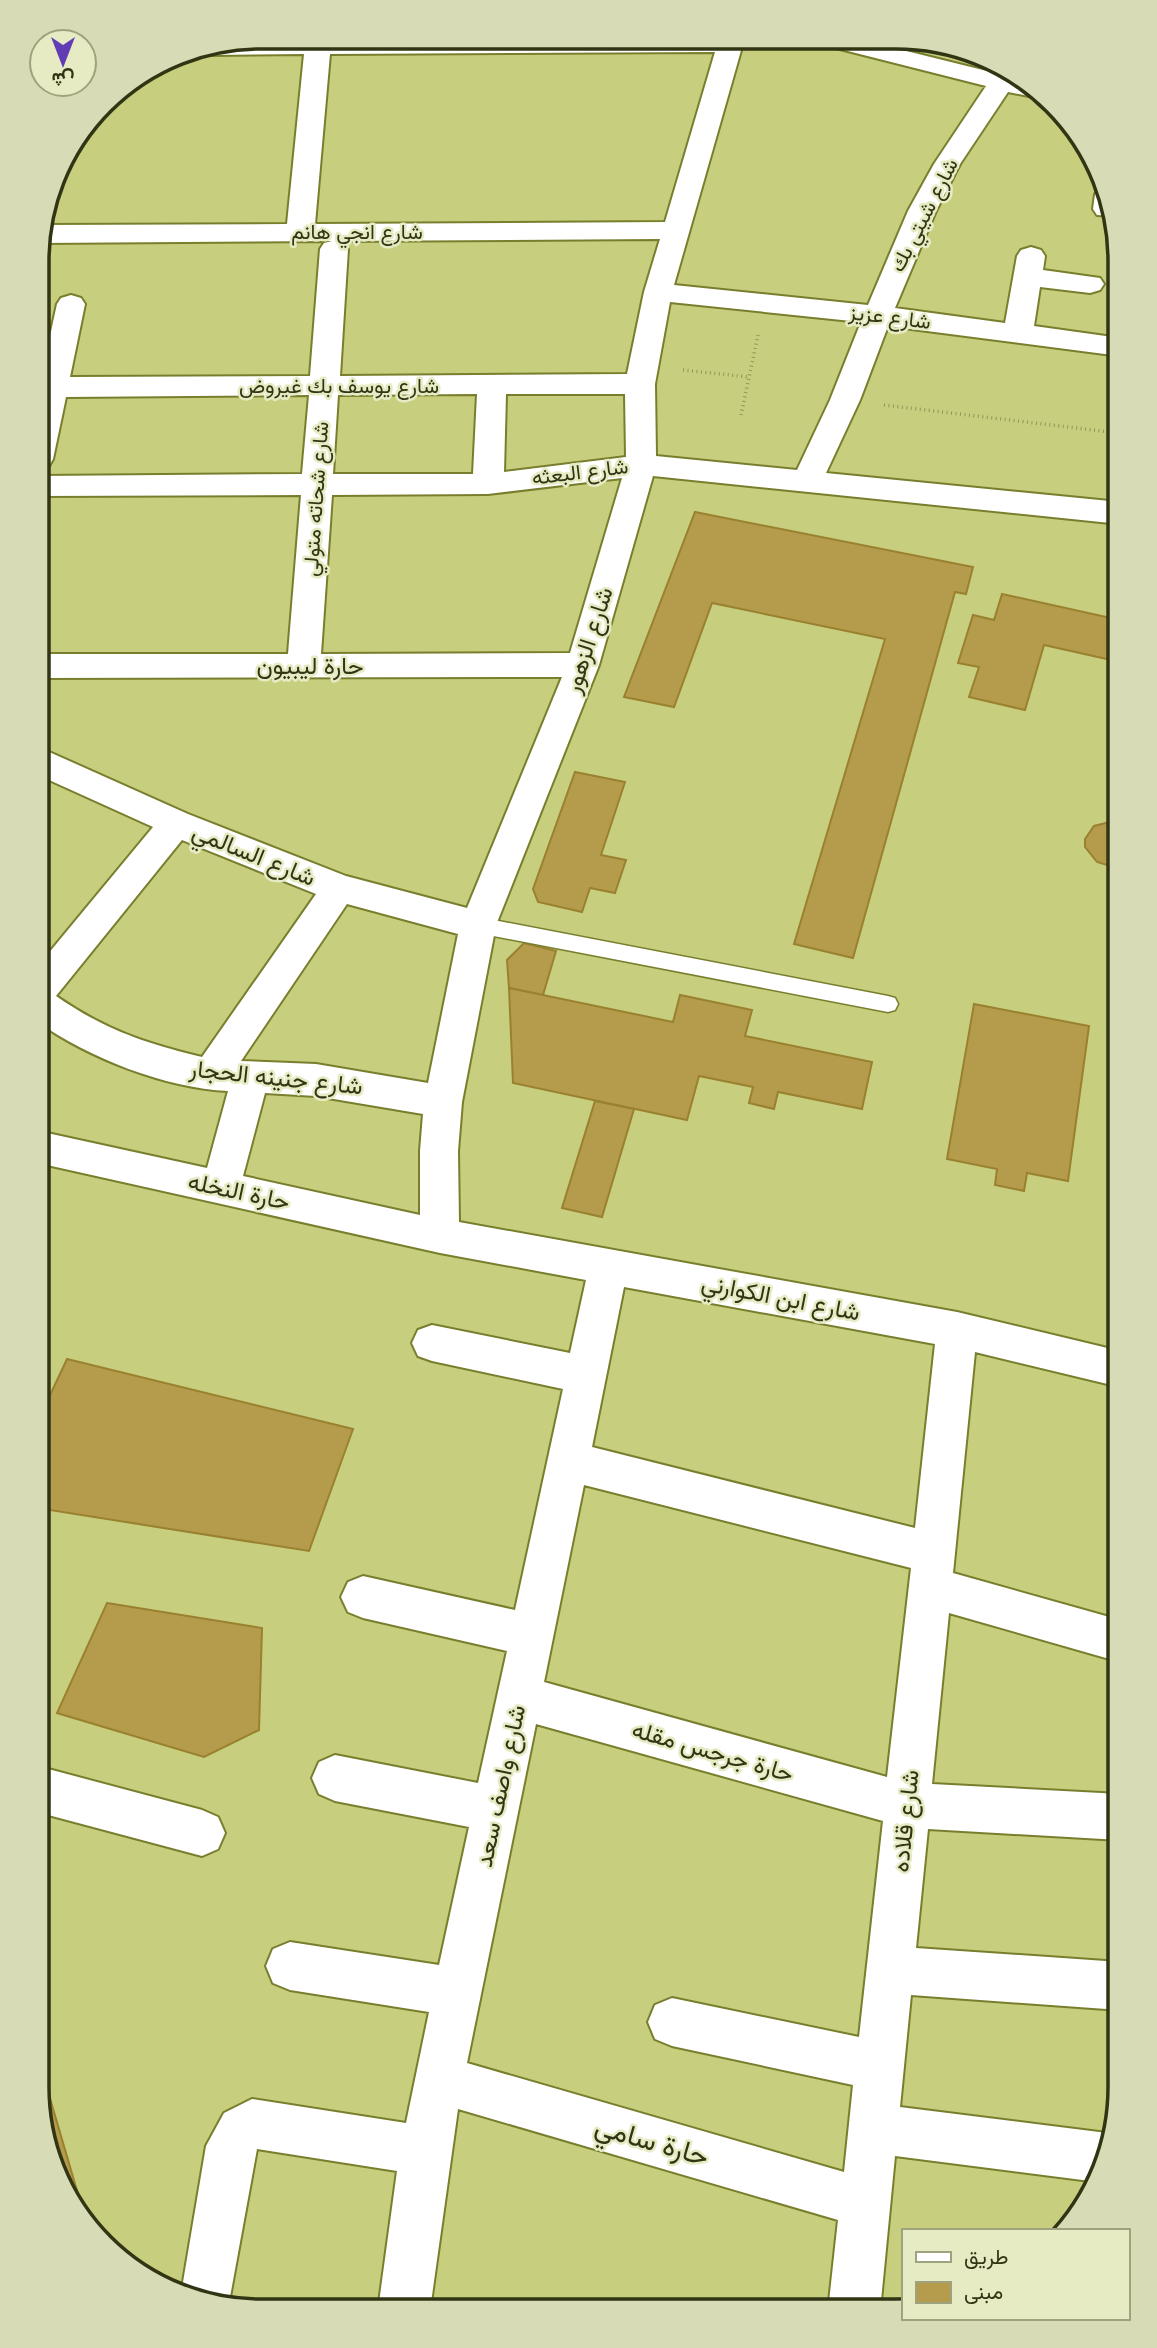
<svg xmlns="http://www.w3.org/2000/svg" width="1157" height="2348" viewBox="0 0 1157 2348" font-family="'DM Sans',Vazirmatn,sans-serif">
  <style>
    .building { fill: #b49c4c; stroke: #998130; stroke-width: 2 }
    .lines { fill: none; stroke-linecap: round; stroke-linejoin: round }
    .service-casing { stroke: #797e2d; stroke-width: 3 }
    .minor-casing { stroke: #797e2d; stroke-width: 4 }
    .path { stroke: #929757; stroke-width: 3.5; stroke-dasharray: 1 3.5; stroke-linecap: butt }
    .service { fill: #fff; fill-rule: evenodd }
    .minor { fill: #fff; fill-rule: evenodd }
    .labels { text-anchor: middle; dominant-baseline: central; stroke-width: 5; stroke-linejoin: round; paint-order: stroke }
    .far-street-label { font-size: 21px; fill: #323513; stroke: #e6ebc4 }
    .street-label { font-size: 24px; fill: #323513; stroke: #e6ebc4 }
    .near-street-label { font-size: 28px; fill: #323513; stroke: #e6ebc4 }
    .rim { fill: none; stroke: #323513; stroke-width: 3.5 }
  </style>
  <rect width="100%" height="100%" fill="#c7ce7d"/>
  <!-- building -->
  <g class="building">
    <polygon points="695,512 973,567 966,594 955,592 853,958 794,944 885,639 712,603 674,707 624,697"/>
    <polygon points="1002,594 1120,620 1120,662 1044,645 1025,710 969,697 979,667 958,663 973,615 994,620"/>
    <polygon points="575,772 625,782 601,855 626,860 615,893 590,888 582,912 538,902 533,889"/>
    <polygon points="1114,821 1120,822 1120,869 1097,862 1085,847 1085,839 1094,826"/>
    <polygon points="524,943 556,951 543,995 509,988 507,960"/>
    <polygon points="509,988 673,1022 680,995 752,1010 745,1036 872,1062 862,1109 778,1092 774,1109 749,1103 753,1087 699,1076 687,1120 513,1083"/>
    <polygon points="974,1004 1089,1026 1068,1181 1027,1173 1024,1191 995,1185 997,1169 947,1159"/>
    <polygon points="595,1101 634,1109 602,1217 562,1208"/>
    <polygon points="67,1359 353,1429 309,1551 37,1508 37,1423"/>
    <polygon points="37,1558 46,1570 37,1609"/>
    <polygon points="107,1603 262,1628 259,1730 204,1757 57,1713"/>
    <polygon points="37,2054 78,2194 77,2201 49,2159 37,2087"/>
  </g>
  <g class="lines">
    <!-- service casing -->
    <g class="service-casing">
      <polygon id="service" points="478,917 888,996 895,998 898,1004 895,1010 888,1012 478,933 471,930 468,925 471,920"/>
    </g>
    <!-- minor casing -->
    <g class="minor-casing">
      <g id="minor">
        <path d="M450,38l294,2 -70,245 194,20 40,-94 26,-47 52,-78 -162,-41 -4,-5 46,1 129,32 2,-4 47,23 5,8 -41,-8 -48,72 -24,47 -41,97 110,15 12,-67 4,-6 10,-3 10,3 4,6 -2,14 57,8 4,6 -4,6 -10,3 -50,-6 -6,39 86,12v18l-232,-30 -28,74 -34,73 294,29v22l-467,-48 -54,189 -103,260 -34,177 -4,49 1,71 498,90 163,39v36l-145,-35 -22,221 167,47v42l-171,-49 -17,171 188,10v46l-192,-11 -12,119 204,14v48l-209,-15 -11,112 207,26 5,2 -9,38 -5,9 -203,-26 -15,155h-52l10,-91 -380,-111 -28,201h-52l19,-139 -140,-22 -29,159 -47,-14 25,-148 18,-33 28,-14 154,24 23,-111 -139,-22 -17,-7 -7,-17 7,-17 17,-7 149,23 30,-138 -134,-26 -16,-7 -7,-16 7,-16 16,-7 143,28 29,-132 -144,-33 -15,-6 -7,-15 7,-15 15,-6 152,34 48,-221 -131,-28 -14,-5 -6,-13 6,-13 14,-5 138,28 16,-73 -146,-27 -402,-90v-32l169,37 21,-77c-63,-3 -139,-33 -190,-69v-56l115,-139 -115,-52v-28l150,67 158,62 121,32 95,-231 -524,1v-24h250l13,-159 -263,1v-20l264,-2 7,-79 -243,2 -13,62 -4,7 -11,3v-92h3l16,-73 4,-6 10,-3 10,3 4,6 -15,73 240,-1 10,-127 4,-6 8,-2 -293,2 2,-18 246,-1 17,-170 -95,1 -11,-6 51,-10zM715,52l-50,170 -350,2 15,-170zM660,239l-16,53 -17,82 -287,2 8,-127 -4,-6 -8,-2zM670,302l191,20 -31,78 -33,70 -141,-14 -1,-72zM477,394l-4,80h-140l5,-79zM506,394h119l1,63 -122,15zM622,478l-52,175 -249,1 11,-159 156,-1zM182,840l134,54 -114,163c-57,-14 -97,-27 -146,-61zM347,904l111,30 -30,149 -112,-19 -75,-3zM265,1093l51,3 107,18 -3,37v64l-177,-39zM624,1287l311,57 -20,184 -323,-81zM584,1485l327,83 -24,209 -343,-95zM536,1724l347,97 -24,216 -187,-39 -17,7 -7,17 7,17 17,7 181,39 -9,87 -377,-109z"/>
        <polygon points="1107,186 1113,216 1097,215 1093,209 1095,194 1099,188"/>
        <polygon points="37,1766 202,1810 218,1817 225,1833 218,1849 202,1856 37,1812"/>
      </g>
    </g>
    <!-- path -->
    <g class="path">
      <polyline points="683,370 749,377"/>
      <polyline points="884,405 1118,433"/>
      <polyline points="741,415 758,335"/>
    </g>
    <!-- service -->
    <use href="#service" class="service"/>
    <!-- minor -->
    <use href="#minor" class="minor"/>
  </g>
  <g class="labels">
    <!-- far-street labels -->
    <g class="far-street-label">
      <text transform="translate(924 215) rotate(-63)">شارع شيتي بك</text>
      <text x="357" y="232">شارع انجي هانم</text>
      <text transform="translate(890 317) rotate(7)">شارع عزيز</text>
      <text x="339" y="386">شارع يوسف بك غيروض</text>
      <text transform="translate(580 472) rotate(-7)">شارع البعثه</text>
      <text transform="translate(316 499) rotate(-86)">شارع شحاته متولي</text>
    </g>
    <!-- street labels -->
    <g class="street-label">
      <text transform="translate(588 640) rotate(-72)">شارع الزهور</text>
      <text x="310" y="665">حارة ليبيون</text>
      <text transform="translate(254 854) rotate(22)">شارع السالمي</text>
      <text transform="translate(276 1077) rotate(6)">شارع جنينه الحجار</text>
      <text transform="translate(239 1191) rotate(12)">حارة النخله</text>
      <text transform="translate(781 1297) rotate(11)">شارع ابن الكوارني</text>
      <text transform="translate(713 1751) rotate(16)">حارة جرجس مقله</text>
      <text transform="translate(500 1786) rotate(-78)">شارع واصف سعد</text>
      <text transform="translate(905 1821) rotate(-84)">شارع قلاده</text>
    </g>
    <!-- near-street labels -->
    <g class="near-street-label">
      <text transform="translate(652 2141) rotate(16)">حارة سامي</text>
    </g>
  </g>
  <!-- crop -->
  <path d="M0 0H1157V2348H0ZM261 49H896A212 212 0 0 1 1108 261V2087A212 212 0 0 1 896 2299H261A212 212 0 0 1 49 2087V261A212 212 0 0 1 261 49Z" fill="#d8dcb6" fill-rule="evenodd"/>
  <path class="rim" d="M261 49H896A212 212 0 0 1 1108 261V2087A212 212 0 0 1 896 2299H261A212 212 0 0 1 49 2087V261A212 212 0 0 1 261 49Z"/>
  <!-- legend -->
  <rect x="902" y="2229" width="228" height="91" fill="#e6ebc4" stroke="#9ea27d" stroke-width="2"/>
  <rect x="916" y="2252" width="35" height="10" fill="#ffffff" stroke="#9ea27d" stroke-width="2"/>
  <text x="964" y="2264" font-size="21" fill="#323513">طريق</text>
  <rect x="916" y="2282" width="35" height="21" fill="#b49c4c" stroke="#9ea27d" stroke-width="2"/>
  <text x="964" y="2299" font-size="21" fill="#323513">مبنى</text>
  <!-- north arrow -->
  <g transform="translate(63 63) rotate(180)"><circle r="33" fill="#e6ebc4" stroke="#9ea27d" stroke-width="2"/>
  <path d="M0-5L12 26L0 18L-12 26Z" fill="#623cb4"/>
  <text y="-10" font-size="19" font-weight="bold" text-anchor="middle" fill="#323513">ش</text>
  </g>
</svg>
